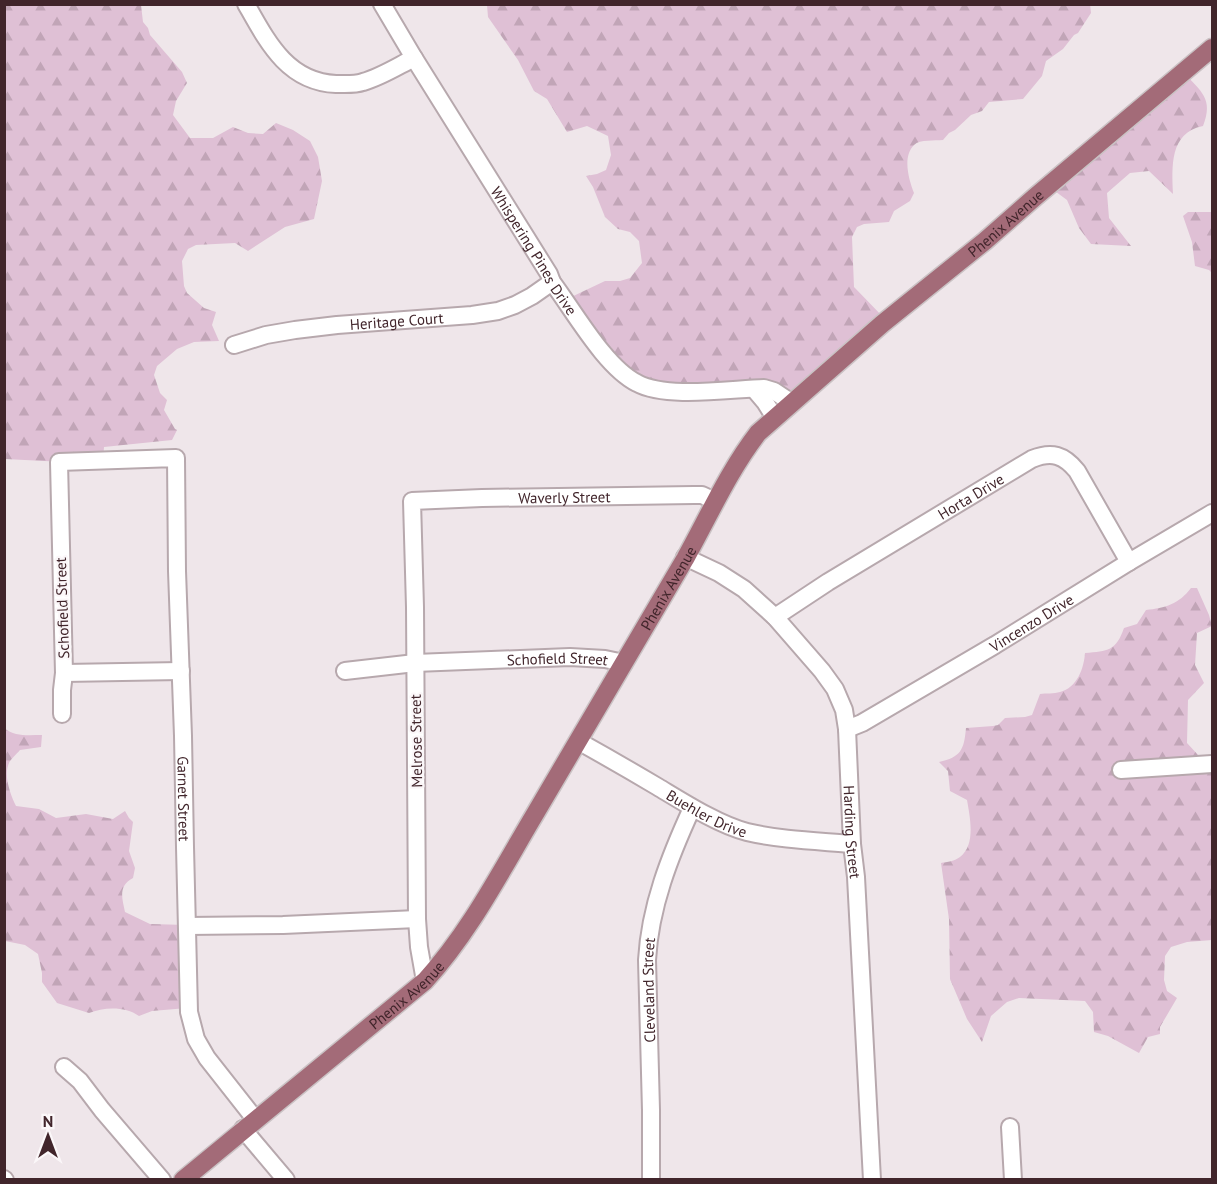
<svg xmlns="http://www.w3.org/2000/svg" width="1217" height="1184" viewBox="0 0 1217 1184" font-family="'PT Sans',sans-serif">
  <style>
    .forest { fill: url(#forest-firs) }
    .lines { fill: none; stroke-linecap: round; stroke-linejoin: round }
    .minor-casing { stroke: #b7a8ad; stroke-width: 20 }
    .major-casing { stroke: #cac2c4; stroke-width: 21 }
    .minor { stroke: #fff; stroke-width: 16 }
    .major { stroke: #a36b78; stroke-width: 18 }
    .labels { text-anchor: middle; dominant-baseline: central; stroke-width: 4.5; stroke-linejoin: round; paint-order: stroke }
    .street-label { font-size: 15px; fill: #41252b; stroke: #fbf7f9 }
  </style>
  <defs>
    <pattern id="forest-firs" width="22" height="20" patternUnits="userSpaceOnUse" patternTransform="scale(1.5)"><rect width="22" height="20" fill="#dfc0d5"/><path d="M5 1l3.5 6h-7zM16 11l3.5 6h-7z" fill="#c1a5b7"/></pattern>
  </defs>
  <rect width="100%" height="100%" fill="#efe6ea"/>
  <!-- forest -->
  <g class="forest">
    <path d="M1090,4l1,9 -13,20 -4,2 -11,14 -17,12 -4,15 -19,23 -34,3 -7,9 -11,4 -16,15 -6,3 -6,7c-8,1 -23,-1 -29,5 -12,12 -5,35 0,48l-4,8 -16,10 -5,11 -25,2 -7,3 -5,10 2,50 32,33 -91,80 -162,-17 -66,-84 38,-18h15l10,-3 12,-15 -3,-22 -9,-9 -12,-3 -13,-12 -12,-30 -7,-11 11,-2 9,-4 5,-15 -3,-19 -21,-10 -20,6 -20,-33 -13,-8 -16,-31 -30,-43 -1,-12z"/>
    <polygon points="5,5 141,5 143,22 148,28 150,35 182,72 187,83 176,101 173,115 190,138 213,138 233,127 248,133 263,134 276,123 293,130 310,141 318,157 322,181 314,219 285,227 248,251 235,243 196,245 188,249 182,261 184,286 187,293 204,308 216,312 212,325 219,341 194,342 177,349 157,366 154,375 160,393 167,400 164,410 175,429 177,430 172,440 104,447 103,460 64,462 5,459"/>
    <path d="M1183,72c18,19 31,27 20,54 -34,7 -31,41 -30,68l-24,-23 -19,2 -23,20 2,25 22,28 -40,-2 -12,-16 -12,-28 -19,-14z"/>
    <polygon points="1188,212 1212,212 1212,273 1209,270 1195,266 1192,242 1183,216"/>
    <path d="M1191,588h6l12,27 3,11 -15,7 -2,32 9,18 -16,17 -1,43 25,27v170l-25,2 -16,5 -6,9 -1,24 3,11 10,7 -17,29v7l-12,3 -9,16 -31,-17 -14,-4 -1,-20 -8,-11 -66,-3 -12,4 -16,14 -9,26 -15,-23 -17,-40 -1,-60 -8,-56c6,-1 14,-2 19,-6 16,-12 10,-40 7,-57l-17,-9 -2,-20 -9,-9c22,-5 25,-12 27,-34l27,-2 5,-1 7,-7 20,-1 7,-2 8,-21c6,-1 14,0 20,-2 17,-4 24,-24 25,-39 23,-2 31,-2 39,-25l13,-4 9,-14c19,-2 33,-6 45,-22z"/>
    <path d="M4,728c11,9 24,7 38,7l-1,12 -21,3c-4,5 -11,10 -12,16 -4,11 3,30 8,40l23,3 17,9 30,-4 27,5 12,-8 4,7 4,4 -4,29 6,17 -2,10c-15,8 -11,20 -8,34l25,12 37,1v83l-35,3 -13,5c-14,-10 -35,-9 -50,-3l-32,-10 -15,-21v-9l-4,-19 -13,-9 -20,-4z"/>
  </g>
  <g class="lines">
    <!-- minor casing -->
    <g class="minor-casing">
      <g id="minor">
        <path d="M246,4c21,37 41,78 90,80 9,0 18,1 27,-2 18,-5 35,-16 51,-24"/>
        <path id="s1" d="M382,4l32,54 135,216 3,8c22,29 53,85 85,101 29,16 93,6 127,5l10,3 18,12"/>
        <path id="s2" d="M234,345l32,-10 29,-5 42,-5 135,-10 26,-4 17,-6 17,-9 20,-14"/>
        <polyline points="754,389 765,402 775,418"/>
        <path id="s3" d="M685,557l34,16 25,16 31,28 47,54 13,18 9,21 3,19 5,115 4,33 16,303"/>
        <path id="s4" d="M775,617l53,-35 204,-123c20,-8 32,-4 45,12l52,91"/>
        <path id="s5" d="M345,671l70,-8 155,-6 35,2 19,4"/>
        <polyline points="64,673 181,671"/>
        <path id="s6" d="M62,714v-24l2,-17 -5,-211 117,-4 1,113 6,165 2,111 4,165 7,27 11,19 48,61"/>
        <path id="s7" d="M847,729l15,-6 133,-78 134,-83 83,-49"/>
        <path id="s8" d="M578,741c27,15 53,30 80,46 25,15 61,38 89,45 34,8 70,9 105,12"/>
        <polyline points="1121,770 1212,764"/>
        <polyline points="187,926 283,925 417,919"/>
        <path id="s9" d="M425,981l-6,-34 -2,-28 -2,-312 -3,-106 70,-3 212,-3h8l13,6"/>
        <polyline points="64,1067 80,1081 102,1110 162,1180"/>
        <polyline points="1010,1127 1013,1180"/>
        <polyline points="243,1129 286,1180"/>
        <polyline points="4,1179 5,1180"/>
        <path id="s10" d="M651,1180v-70l-4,-150c3,-54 23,-104 45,-152"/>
      </g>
    </g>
    <!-- major casing -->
    <g class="major-casing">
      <g id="major">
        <path id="s11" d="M183,1180l242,-199c45,-49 76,-110 110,-167 50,-85 100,-170 150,-255 24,-43 43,-87 73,-126l124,-109 103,-83 50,-44 177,-149"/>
      </g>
    </g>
    <!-- minor -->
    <use href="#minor" class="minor"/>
    <!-- major -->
    <use href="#major" class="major"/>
  </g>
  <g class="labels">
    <!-- street labels -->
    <g class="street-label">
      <text stroke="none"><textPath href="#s11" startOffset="1280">Phenix Avenue</textPath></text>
      <text stroke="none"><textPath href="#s1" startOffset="290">Whispering Pines Drive</textPath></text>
      <text stroke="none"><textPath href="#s2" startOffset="165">Heritage Court</textPath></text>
      <text stroke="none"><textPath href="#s9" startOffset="633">Waverly Street</textPath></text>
      <text stroke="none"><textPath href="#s4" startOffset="230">Horta Drive</textPath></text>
      <text stroke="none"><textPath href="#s11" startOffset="776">Phenix Avenue</textPath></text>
      <text transform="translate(62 608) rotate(-92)">Schofield Street</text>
      <text stroke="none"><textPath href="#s7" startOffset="213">Vincenzo Drive</textPath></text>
      <text stroke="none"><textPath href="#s5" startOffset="213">Schofield Street</textPath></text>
      <text transform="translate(416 741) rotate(-91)">Melrose Street</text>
      <text stroke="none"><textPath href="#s6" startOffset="710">Garnet Street</textPath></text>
      <text stroke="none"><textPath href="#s8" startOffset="148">Buehler Drive</textPath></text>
      <text stroke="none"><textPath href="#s3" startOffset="348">Harding Street</textPath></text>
      <text stroke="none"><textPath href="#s10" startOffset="190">Cleveland Street</textPath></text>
      <text stroke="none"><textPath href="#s11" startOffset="290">Phenix Avenue</textPath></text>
    </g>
  </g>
  <!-- border -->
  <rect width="1217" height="1184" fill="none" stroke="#41252b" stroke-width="12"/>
  <!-- north arrow -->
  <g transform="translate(48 1136)" stroke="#fbf7f9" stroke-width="4.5" paint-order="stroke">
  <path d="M0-4.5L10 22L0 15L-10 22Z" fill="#41252b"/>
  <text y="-9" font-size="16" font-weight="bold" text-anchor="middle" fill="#41252b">N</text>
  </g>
</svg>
